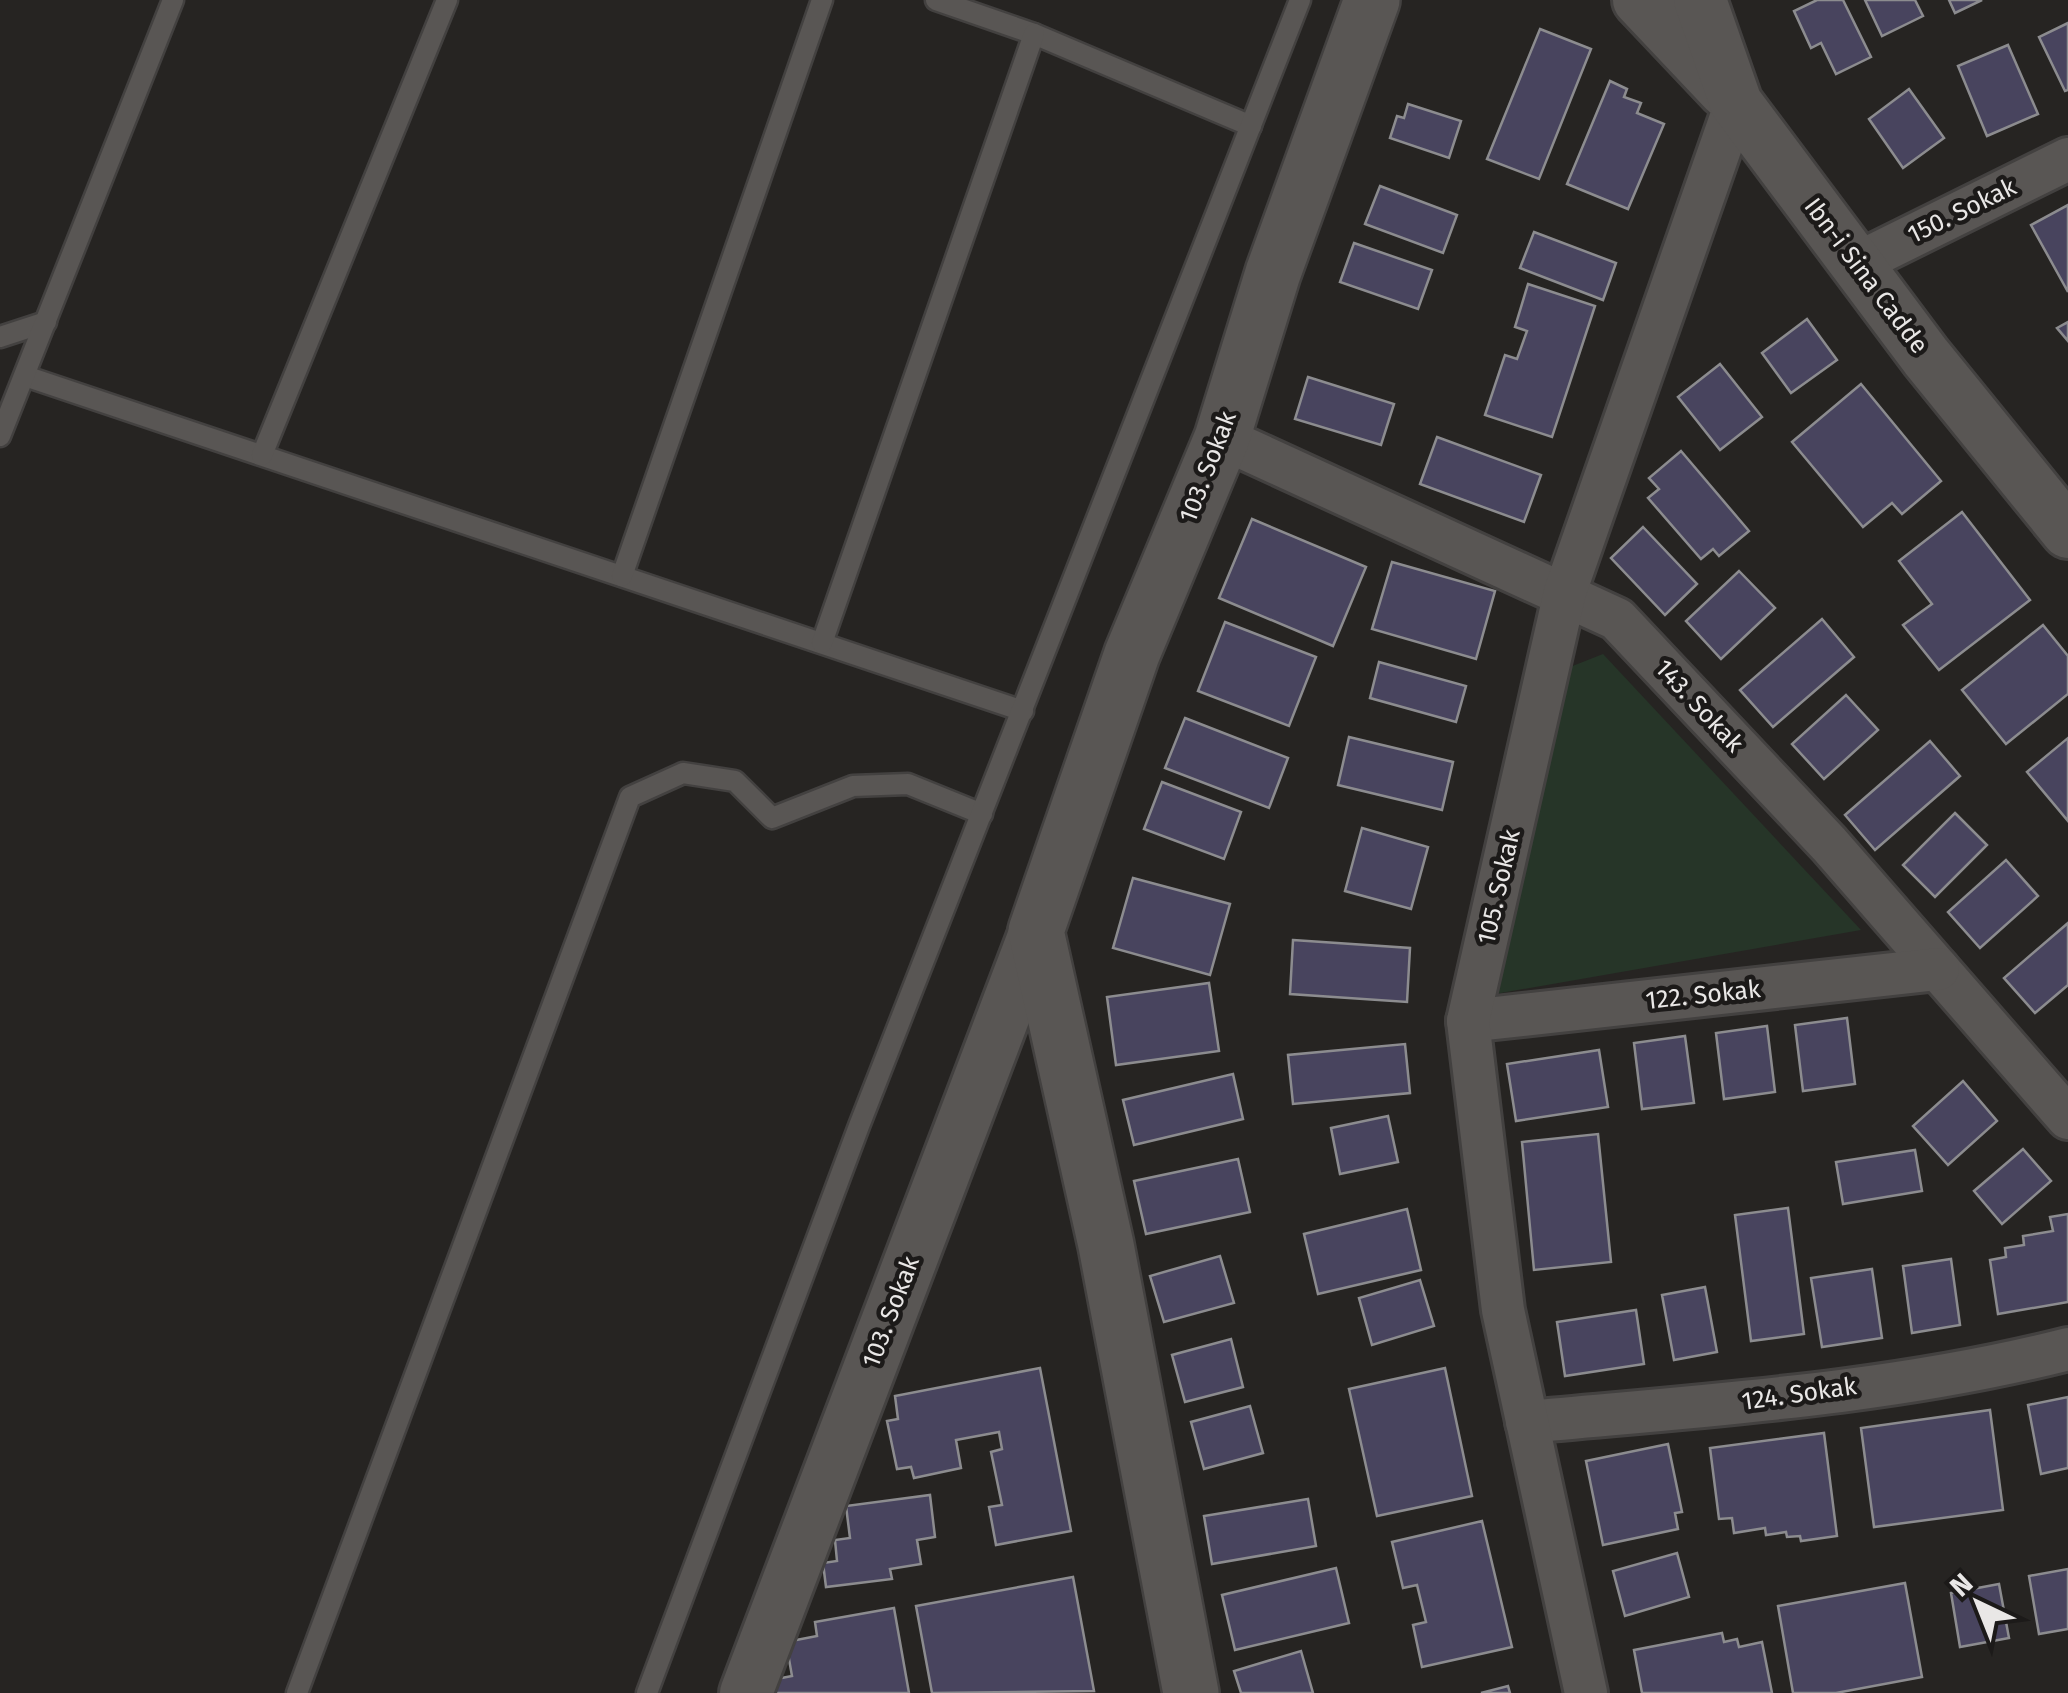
<svg xmlns="http://www.w3.org/2000/svg" width="2068" height="1693" viewBox="0 0 2068 1693" font-family="'Fira Sans',sans-serif">
  <style>
    .green { fill: #263528 }
    .building { fill: #48445e; stroke: #8c8c8f; stroke-width: 2.5 }
    .lines { fill: none; stroke-linecap: round; stroke-linejoin: round }
    .service-casing { stroke: #434140; stroke-width: 25 }
    .minor-casing { stroke: #434140; stroke-width: 48 }
    .tertiary-casing { stroke: #434140; stroke-width: 58 }
    .secondary-casing { stroke: #434140; stroke-width: 60 }
    .service { stroke: #595654; stroke-width: 20 }
    .minor { stroke: #595654; stroke-width: 42 }
    .tertiary { stroke: #595654; stroke-width: 52 }
    .secondary { stroke: #595654; stroke-width: 55 }
    .labels { text-anchor: middle; dominant-baseline: central; stroke-width: 9; stroke-linejoin: round; paint-order: stroke }
    .street-label { font-size: 25px; fill: #e9e7e6; stroke: #1c1a19 }
  </style>
  <rect width="100%" height="100%" fill="#262422"/>
  <!-- green -->
  <polygon class="green" points="1603,654 1861,930 1489,995 1570,667"/>
  <!-- building -->
  <g class="building">
    <polygon points="1817,0 1843,0 1871,57 1836,74 1821,43 1811,48 1794,11"/>
    <polygon points="1865,0 1915,0 1923,16 1882,36"/>
    <polygon points="1949,0 1982,0 1955,13"/>
    <polygon points="2068,23 2068,90 2065,91 2039,37"/>
    <polygon points="1540,29 1591,49 1539,179 1487,159"/>
    <polygon points="2008,45 2038,114 1987,136 1958,66"/>
    <polygon points="1610,81 1627,89 1624,97 1641,103 1637,113 1664,124 1628,209 1567,184"/>
    <polygon points="1909,89 1944,138 1903,168 1869,119"/>
    <polygon points="1408,104 1461,121 1449,158 1390,138 1397,116 1404,118"/>
    <polygon points="1380,186 1457,215 1443,253 1365,224"/>
    <polygon points="2068,205 2068,292 2031,225"/>
    <polygon points="1534,232 1616,263 1603,300 1520,268"/>
    <polygon points="1354,243 1432,270 1418,309 1340,282"/>
    <polygon points="1528,284 1595,306 1552,437 1485,415 1505,355 1517,359 1527,331 1515,327"/>
    <polygon points="1807,319 1837,360 1791,393 1762,353"/>
    <polygon points="2068,322 2068,341 2057,328"/>
    <polygon points="1720,364 1762,417 1720,450 1678,397"/>
    <polygon points="1308,377 1394,404 1381,445 1295,419"/>
    <polygon points="1861,384 1941,481 1902,514 1892,503 1863,527 1792,442"/>
    <polygon points="1437,437 1541,475 1524,522 1420,484"/>
    <polygon points="1681,451 1749,531 1719,556 1713,549 1701,559 1648,498 1659,489 1649,478"/>
    <polygon points="1962,512 2030,600 1939,670 1903,625 1932,604 1899,561"/>
    <polygon points="1252,519 1366,567 1333,646 1219,598"/>
    <polygon points="1643,527 1697,584 1665,615 1611,558"/>
    <polygon points="1392,562 1495,591 1476,659 1372,629"/>
    <polygon points="1739,571 1775,608 1721,659 1686,621"/>
    <polygon points="1822,619 1854,657 1773,727 1740,690"/>
    <polygon points="1225,622 1316,657 1289,726 1198,691"/>
    <polygon points="2043,625 2068,656 2068,694 2006,744 1962,690"/>
    <polygon points="1379,662 1466,686 1456,722 1370,698"/>
    <polygon points="1846,695 1878,730 1824,779 1792,744"/>
    <polygon points="1185,718 1288,758 1269,808 1165,768"/>
    <polygon points="1349,737 1453,762 1442,810 1338,785"/>
    <polygon points="2068,738 2068,821 2027,772"/>
    <polygon points="1930,741 1960,776 1875,850 1845,815"/>
    <polygon points="1162,782 1241,812 1224,859 1144,829"/>
    <polygon points="1955,813 1987,845 1935,897 1903,865"/>
    <polygon points="1362,828 1428,847 1411,909 1345,891"/>
    <polygon points="2006,860 2038,896 1980,948 1948,912"/>
    <polygon points="1133,878 1230,904 1210,975 1113,948"/>
    <polygon points="2068,923 2068,985 2035,1013 2004,978"/>
    <polygon points="1293,940 1410,948 1407,1002 1290,994"/>
    <polygon points="1209,983 1219,1051 1116,1065 1107,997"/>
    <polygon points="1847,1018 1855,1084 1803,1091 1795,1025"/>
    <polygon points="1767,1026 1775,1092 1724,1099 1716,1033"/>
    <polygon points="1685,1036 1694,1103 1642,1109 1634,1043"/>
    <polygon points="1405,1044 1410,1093 1293,1104 1288,1055"/>
    <polygon points="1599,1050 1608,1107 1516,1121 1507,1064"/>
    <polygon points="1233,1074 1243,1119 1134,1145 1123,1100"/>
    <polygon points="1963,1081 1997,1121 1948,1165 1913,1126"/>
    <polygon points="1388,1116 1398,1162 1340,1174 1331,1128"/>
    <polygon points="1598,1134 1611,1262 1534,1270 1522,1142"/>
    <polygon points="2023,1149 2051,1181 2002,1224 1974,1191"/>
    <polygon points="1915,1150 1922,1191 1843,1204 1836,1162"/>
    <polygon points="1238,1159 1250,1212 1146,1234 1134,1181"/>
    <polygon points="1788,1208 1804,1334 1751,1341 1735,1215"/>
    <polygon points="1407,1209 1421,1270 1318,1294 1304,1234"/>
    <polygon points="2068,1214 2068,1302 1998,1314 1990,1260 2006,1257 2005,1248 2024,1245 2023,1236 2053,1231 2050,1217"/>
    <polygon points="1220,1256 1234,1303 1164,1322 1150,1276"/>
    <polygon points="1951,1259 1960,1325 1912,1333 1903,1266"/>
    <polygon points="1872,1269 1882,1338 1822,1347 1811,1278"/>
    <polygon points="1420,1280 1434,1326 1372,1345 1359,1298"/>
    <polygon points="1705,1287 1717,1352 1674,1360 1662,1295"/>
    <polygon points="1636,1310 1644,1364 1565,1376 1557,1322"/>
    <polygon points="1231,1339 1243,1387 1185,1402 1172,1355"/>
    <polygon points="1040,1368 1071,1531 996,1545 989,1507 1002,1505 991,1452 1002,1449 999,1432 956,1440 961,1468 914,1478 911,1467 897,1469 887,1421 898,1419 895,1396"/>
    <polygon points="1445,1368 1472,1496 1377,1516 1349,1389"/>
    <polygon points="2068,1397 2068,1468 2041,1474 2028,1405"/>
    <polygon points="1250,1406 1263,1453 1204,1469 1191,1422"/>
    <polygon points="1990,1410 2003,1510 1874,1527 1861,1428"/>
    <polygon points="1824,1433 1837,1536 1801,1541 1800,1536 1787,1537 1786,1532 1766,1535 1765,1528 1734,1533 1732,1518 1719,1519 1710,1448"/>
    <polygon points="1668,1444 1682,1512 1675,1513 1678,1529 1603,1545 1586,1461"/>
    <polygon points="930,1495 935,1537 917,1540 921,1564 890,1569 892,1579 826,1587 823,1563 837,1561 835,1540 850,1538 846,1506"/>
    <polygon points="1308,1499 1316,1546 1212,1564 1204,1516"/>
    <polygon points="1482,1521 1512,1647 1422,1667 1413,1625 1426,1622 1417,1585 1403,1588 1392,1542"/>
    <polygon points="1677,1553 1689,1597 1625,1616 1613,1571"/>
    <polygon points="1336,1568 1349,1623 1235,1650 1222,1595"/>
    <polygon points="2068,1569 2068,1629 2039,1634 2029,1576"/>
    <polygon points="1073,1577 1094,1691 932,1693 916,1606"/>
    <polygon points="1905,1583 1922,1677 1836,1693 1793,1693 1778,1606"/>
    <polygon points="1999,1584 2009,1638 1960,1647 1951,1593"/>
    <polygon points="894,1608 909,1693 773,1693 771,1680 792,1676 786,1642 817,1636 815,1622"/>
    <polygon points="1722,1633 1724,1642 1737,1639 1739,1647 1762,1642 1772,1693 1642,1693 1634,1650"/>
    <polygon points="1301,1651 1313,1693 1241,1693 1234,1671"/>
    <polygon points="1508,1686 1510,1693 1481,1693"/>
  </g>
  <g class="lines">
    <!-- service casing -->
    <g class="service-casing">
      <g id="service">
        <polyline points="936,0 1034,34 1251,126"/>
        <polyline points="0,337 46,322"/>
        <polyline points="25,376 1023,711"/>
        <polyline points="0,436 173,0"/>
        <polyline points="262,455 447,0"/>
        <polyline points="622,576 822,0"/>
        <polyline points="822,643 1034,34"/>
        <polyline points="297,1693 630,797 683,773 735,781 772,818 853,786 908,784 982,814"/>
        <polyline points="647,1693 859,1126 1300,0"/>
      </g>
    </g>
    <!-- minor casing -->
    <g class="minor-casing">
      <g id="minor">
        <polyline points="1856,264 2068,159"/>
        <polyline points="1222,438 1617,619 1829,844 2068,1118"/>
        <polyline points="1468,1021 1938,969"/>
        <path d="M1527,1422c180,-17 365,-28 541,-73"/>
        <polyline points="1586,1693 1503,1310 1468,1021 1565,592 1736,103"/>
      </g>
    </g>
    <!-- tertiary casing -->
    <g class="tertiary-casing">
      <g id="tertiary">
        <polyline points="1639,0 1725,91"/>
        <polyline points="1700,0 1736,103 1926,357 2068,532"/>
        <polyline points="746,1693 1036,931"/>
      </g>
    </g>
    <!-- secondary casing -->
    <g class="secondary-casing">
      <polyline id="secondary" points="1191,1693 1106,1245 1036,931 1132,654 1222,438 1273,273 1372,0"/>
    </g>
    <!-- service -->
    <use href="#service" class="service"/>
    <!-- minor -->
    <use href="#minor" class="minor"/>
    <!-- tertiary -->
    <use href="#tertiary" class="tertiary"/>
    <!-- secondary -->
    <use href="#secondary" class="secondary"/>
  </g>
  <g class="labels">
    <!-- street labels -->
    <g class="street-label">
      <text transform="translate(1962 211) rotate(-26)">150. Sokak</text>
      <text transform="translate(1866 276) rotate(53)">Ibn-i Sina Cadde</text>
      <text transform="translate(1208 467) rotate(-69)">103. Sokak</text>
      <text transform="translate(1699 706) rotate(47)">143. Sokak</text>
      <text transform="translate(1499 887) rotate(-77)">105. Sokak</text>
      <text transform="translate(1703 995) rotate(-6)">122. Sokak</text>
      <text transform="translate(891 1312) rotate(-69)">103. Sokak</text>
      <text transform="translate(1799 1394) rotate(-8)">124. Sokak</text>
    </g>
  </g>
  <!-- north arrow -->
  <g transform="translate(1978 1603) rotate(317)" stroke="#1c1a19" stroke-width="8" paint-order="stroke">
  <path d="M0-8L18 38L0 25L-18 38Z" fill="#e9e7e6"/>
  <text y="-15" font-size="28" font-weight="bold" text-anchor="middle" fill="#e9e7e6">N</text>
  </g>
</svg>
